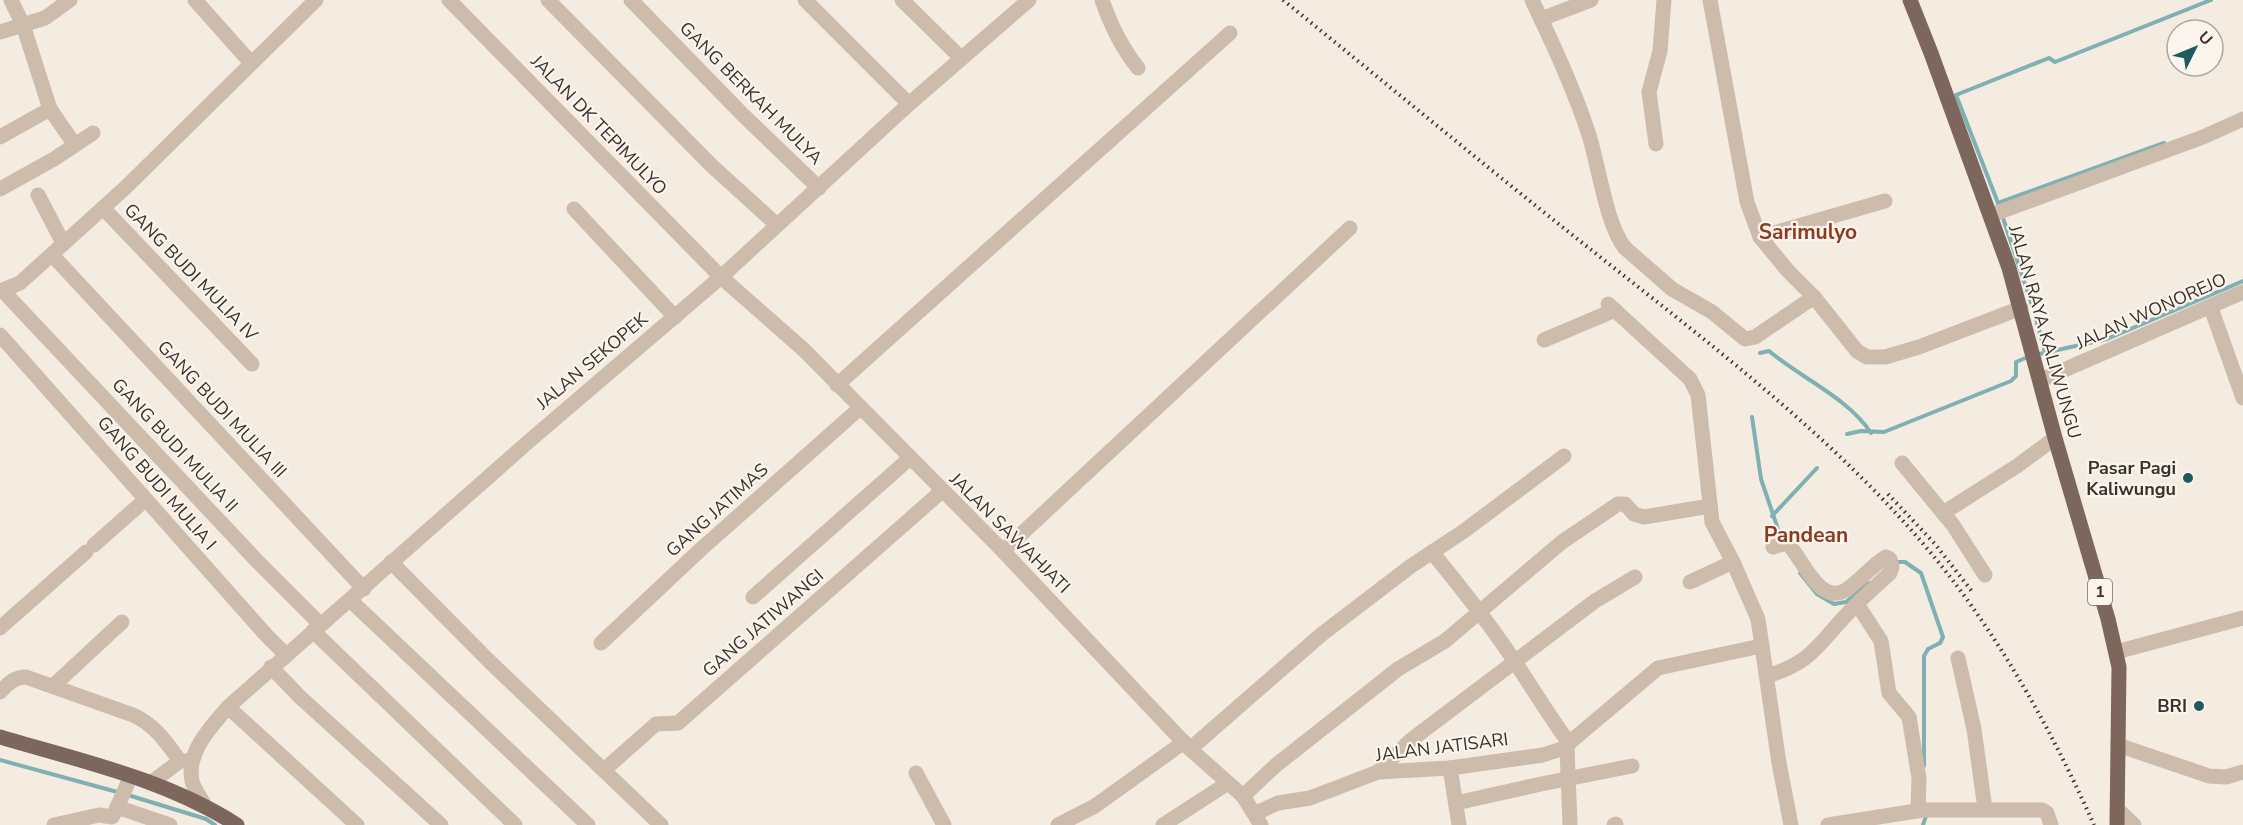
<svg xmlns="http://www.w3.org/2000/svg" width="2243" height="825" viewBox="0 0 2243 825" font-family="'Nunito Sans',sans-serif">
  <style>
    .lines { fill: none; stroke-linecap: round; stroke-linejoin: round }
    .stream { stroke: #7fb0b2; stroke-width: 4 }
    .minor { stroke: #cdbbac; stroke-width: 15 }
    .major { stroke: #7d675c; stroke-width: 15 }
    .rail { stroke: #3b302b; stroke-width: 4; stroke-dasharray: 1.5 4.5; stroke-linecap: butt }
    .poi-dot { fill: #1f5a5e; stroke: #fbf5ee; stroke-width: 2 }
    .labels { text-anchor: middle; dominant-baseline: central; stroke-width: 4.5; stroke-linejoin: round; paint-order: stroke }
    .shield { fill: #fbf5ee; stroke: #756b66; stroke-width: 1.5 }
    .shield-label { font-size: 16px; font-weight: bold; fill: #3b302b }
    .street-label { font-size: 18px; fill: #3b302b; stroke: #fbf5ee }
    .poi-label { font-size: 18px; font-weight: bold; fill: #3b302b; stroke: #fbf5ee; text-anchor: end }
    .quarter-label { font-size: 21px; font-weight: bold; fill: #8c3b22; stroke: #fbf5ee }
  </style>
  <rect width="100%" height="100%" fill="#f4ebe1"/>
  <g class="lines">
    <!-- stream -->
    <g class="stream">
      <polyline points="1998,203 2164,143"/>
      <polyline points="2000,208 1956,95 2049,58 2055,62 2211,0"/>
      <polyline points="2002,215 2033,308 2045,352"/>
      <path d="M1760,353l9,-2c32,27 79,47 102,82"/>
      <polyline points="2035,355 2107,339 2243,281"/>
      <polyline points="1752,417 1761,479 1782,541"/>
      <polyline points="1847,434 1861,431 1884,432 2011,381 2016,376 2016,362 2028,357"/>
      <polyline points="1772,516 1817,468"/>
      <polyline points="1896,562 1905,562 1921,573 1943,637 1940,643 1928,649 1924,656 1924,766"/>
      <polyline points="1800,573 1817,594 1834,604 1846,602 1869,583"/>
      <polyline points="0,760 121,793"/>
      <polyline points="128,795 206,819 215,825"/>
      <polyline points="1923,825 1927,813"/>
    </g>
    <!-- minor -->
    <g class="minor">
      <polyline points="11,0 23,25 50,109 75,145"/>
      <polyline points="195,0 251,63"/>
      <polyline points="449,0 721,277 804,350 1003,551 1190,749 1243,796 1261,825"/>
      <polyline points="548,0 712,166 777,225"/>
      <polyline points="631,0 743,115 819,188"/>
      <polyline points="805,0 909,104"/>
      <polyline points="902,0 961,58"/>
      <path d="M1102,0c9,26 19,47 36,68"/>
      <path d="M1532,0c21,44 42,89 57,135 10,32 17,89 36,113l47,41 40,23 33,27 10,-2 59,-40"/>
      <polyline points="1710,0 1747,202 1760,237 1788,271 1814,297 1857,351 1867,357 1885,357 1919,347 2021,308"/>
      <polyline points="1541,19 1591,0"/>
      <polyline points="0,32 45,18 70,0"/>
      <polyline points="0,137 50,109"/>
      <polyline points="1656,144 1649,92 1660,51 1664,0"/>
      <polyline points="0,189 54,159 93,133"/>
      <polyline points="38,195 63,243"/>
      <polyline points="103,208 252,364"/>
      <polyline points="574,209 675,317"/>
      <polyline points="1991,215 2203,137 2243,119"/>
      <polyline points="1760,237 1885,201"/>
      <polyline points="52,255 364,589"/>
      <polyline points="0,291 20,283 125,188 316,0"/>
      <polyline points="3,291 259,563 320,624"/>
      <polyline points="1608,304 1690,379 1698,395 1712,522 1733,562 1758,619 1779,763 1791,825"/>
      <polyline points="2211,308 2243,398"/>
      <polyline points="0,335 267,636 286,655"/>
      <polyline points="1544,340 1615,310"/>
      <polyline points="2041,380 2243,292"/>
      <polyline points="837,385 1230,33"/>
      <polyline points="1902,463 1953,525 1985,575"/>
      <polyline points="1943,513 2017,466 2055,438"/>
      <polyline points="94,545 145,500"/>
      <polyline points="1003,551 1350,228"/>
      <path d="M1432,552c29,36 58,72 83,110 18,27 35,55 54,81l-2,4 3,78"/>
      <polyline points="391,562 489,661 661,825"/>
      <polyline points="1690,582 1733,562"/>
      <polyline points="753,597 910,458"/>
      <polyline points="350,600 588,825"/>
      <polyline points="1857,604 1881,641 1889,693 1909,717 1919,778 1918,810"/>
      <polyline points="0,628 86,552"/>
      <polyline points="313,631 515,825"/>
      <polyline points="601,643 699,551 860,408"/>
      <polyline points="2116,652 2243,618"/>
      <polyline points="1958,658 1974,729 1985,809"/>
      <polyline points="271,667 300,697 441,825"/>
      <path d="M1767,676c46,-14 51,-32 82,-64 13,-14 27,-26 41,-39l2,-6 -2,-8 -4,-2c-13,8 -24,21 -36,30 -30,24 -46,-28 -63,-44l-14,4"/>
      <polyline points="53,686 122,622"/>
      <path d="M0,692c8,-8 14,-15 26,-15l107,38c22,10 33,27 47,46"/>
      <polyline points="228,707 357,825"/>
      <polyline points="1569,743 1658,668 1761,646"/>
      <polyline points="2118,745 2209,776 2226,777 2243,772"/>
      <polyline points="1190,749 1322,634 1411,566 1464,531 1564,456"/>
      <polyline points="1450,768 1459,825"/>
      <polyline points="604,770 656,724 678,723 942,491"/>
      <polyline points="1378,772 1411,740 1595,601 1635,577"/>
      <polyline points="916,773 944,825"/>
      <polyline points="152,782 180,761 190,761"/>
      <polyline points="1243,796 1275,766 1398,669 1445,641 1562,542 1618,504 1625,504 1634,514 1644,517 1710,506"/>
      <polyline points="1456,803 1541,784 1632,766"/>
      <path d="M205,806c-4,-8 -11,-17 -13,-25 -6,-29 19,-54 36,-74l300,-265 193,-165 188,-173 120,-104"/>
      <polyline points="117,807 170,825"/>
      <polyline points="2117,809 2134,825"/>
      <polyline points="1256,813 1278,803 1310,798 1378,772 1450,768 1543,755 1567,747"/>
      <polyline points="114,814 131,776"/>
      <polyline points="54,825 99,815 112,817"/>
      <polyline points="1058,825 1095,806 1184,742"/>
      <polyline points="1163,825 1228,783"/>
      <polyline points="1614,825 1616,824"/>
      <polyline points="1828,825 1923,810 2042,810 2047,813 2051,825"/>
    </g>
    <!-- major -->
    <g class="major">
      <polyline points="1910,0 1931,53 2009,268 2055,438 2108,619 2119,667 2117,825"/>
      <path d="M0,737c81,24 165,42 237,88"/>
    </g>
    <!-- rail -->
    <g class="rail">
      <path d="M1283,0c99,80 197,162 297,241 132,105 279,213 380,349 54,73 97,152 134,235"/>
      <polyline points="1888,494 1935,544 1974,594"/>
    </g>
  </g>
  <!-- markers -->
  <g class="poi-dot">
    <circle cx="2188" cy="478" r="6"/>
    <circle cx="2199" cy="706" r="6"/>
  </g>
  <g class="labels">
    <!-- shield labels -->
    <rect class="shield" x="2088" y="579" width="24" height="26" rx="4.5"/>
    <g class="shield-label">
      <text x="2100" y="592">1</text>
    </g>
    <!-- street labels -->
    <g class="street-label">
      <text transform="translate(751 93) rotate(45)">GANG BERKAH MULYA</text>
      <text transform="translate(599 125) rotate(46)">JALAN DK TEPIMULYO</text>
      <text transform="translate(191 272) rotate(46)">GANG BUDI MULIA IV</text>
      <text transform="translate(2151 311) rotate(-24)">JALAN WONOREJO</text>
      <text transform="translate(2045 332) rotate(74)">JALAN RAYA KALIWUNGU</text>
      <text transform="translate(592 361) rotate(-40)">JALAN SEKOPEK</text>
      <text transform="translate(222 409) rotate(47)">GANG BUDI MULIA III</text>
      <text transform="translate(175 445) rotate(47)">GANG BUDI MULIA II</text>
      <text transform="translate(157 483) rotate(49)">GANG BUDI MULIA I</text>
      <text transform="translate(717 510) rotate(-42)">GANG JATIMAS</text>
      <text transform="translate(1010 533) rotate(45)">JALAN SAWAHJATI</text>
      <text transform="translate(763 623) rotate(-41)">GANG JATIWANGI</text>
      <text transform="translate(1442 747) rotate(-7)">JALAN JATISARI</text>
    </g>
    <!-- poi labels -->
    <g class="poi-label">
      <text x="2176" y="468">Pasar Pagi<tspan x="2176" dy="21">Kaliwungu</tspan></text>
      <text x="2187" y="706">BRI</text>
    </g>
    <!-- quarter labels -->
    <g class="quarter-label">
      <text x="1808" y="232">Sarimulyo</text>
      <text x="1806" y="535">Pandean</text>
    </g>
  </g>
  <!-- north arrow -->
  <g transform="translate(2195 48) rotate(47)"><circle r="28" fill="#fbf5ee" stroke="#aea6a0" stroke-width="1.5"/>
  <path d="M0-4.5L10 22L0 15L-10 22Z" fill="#1f5a5e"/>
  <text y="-9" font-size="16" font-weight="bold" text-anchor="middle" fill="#3b302b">U</text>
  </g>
</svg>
